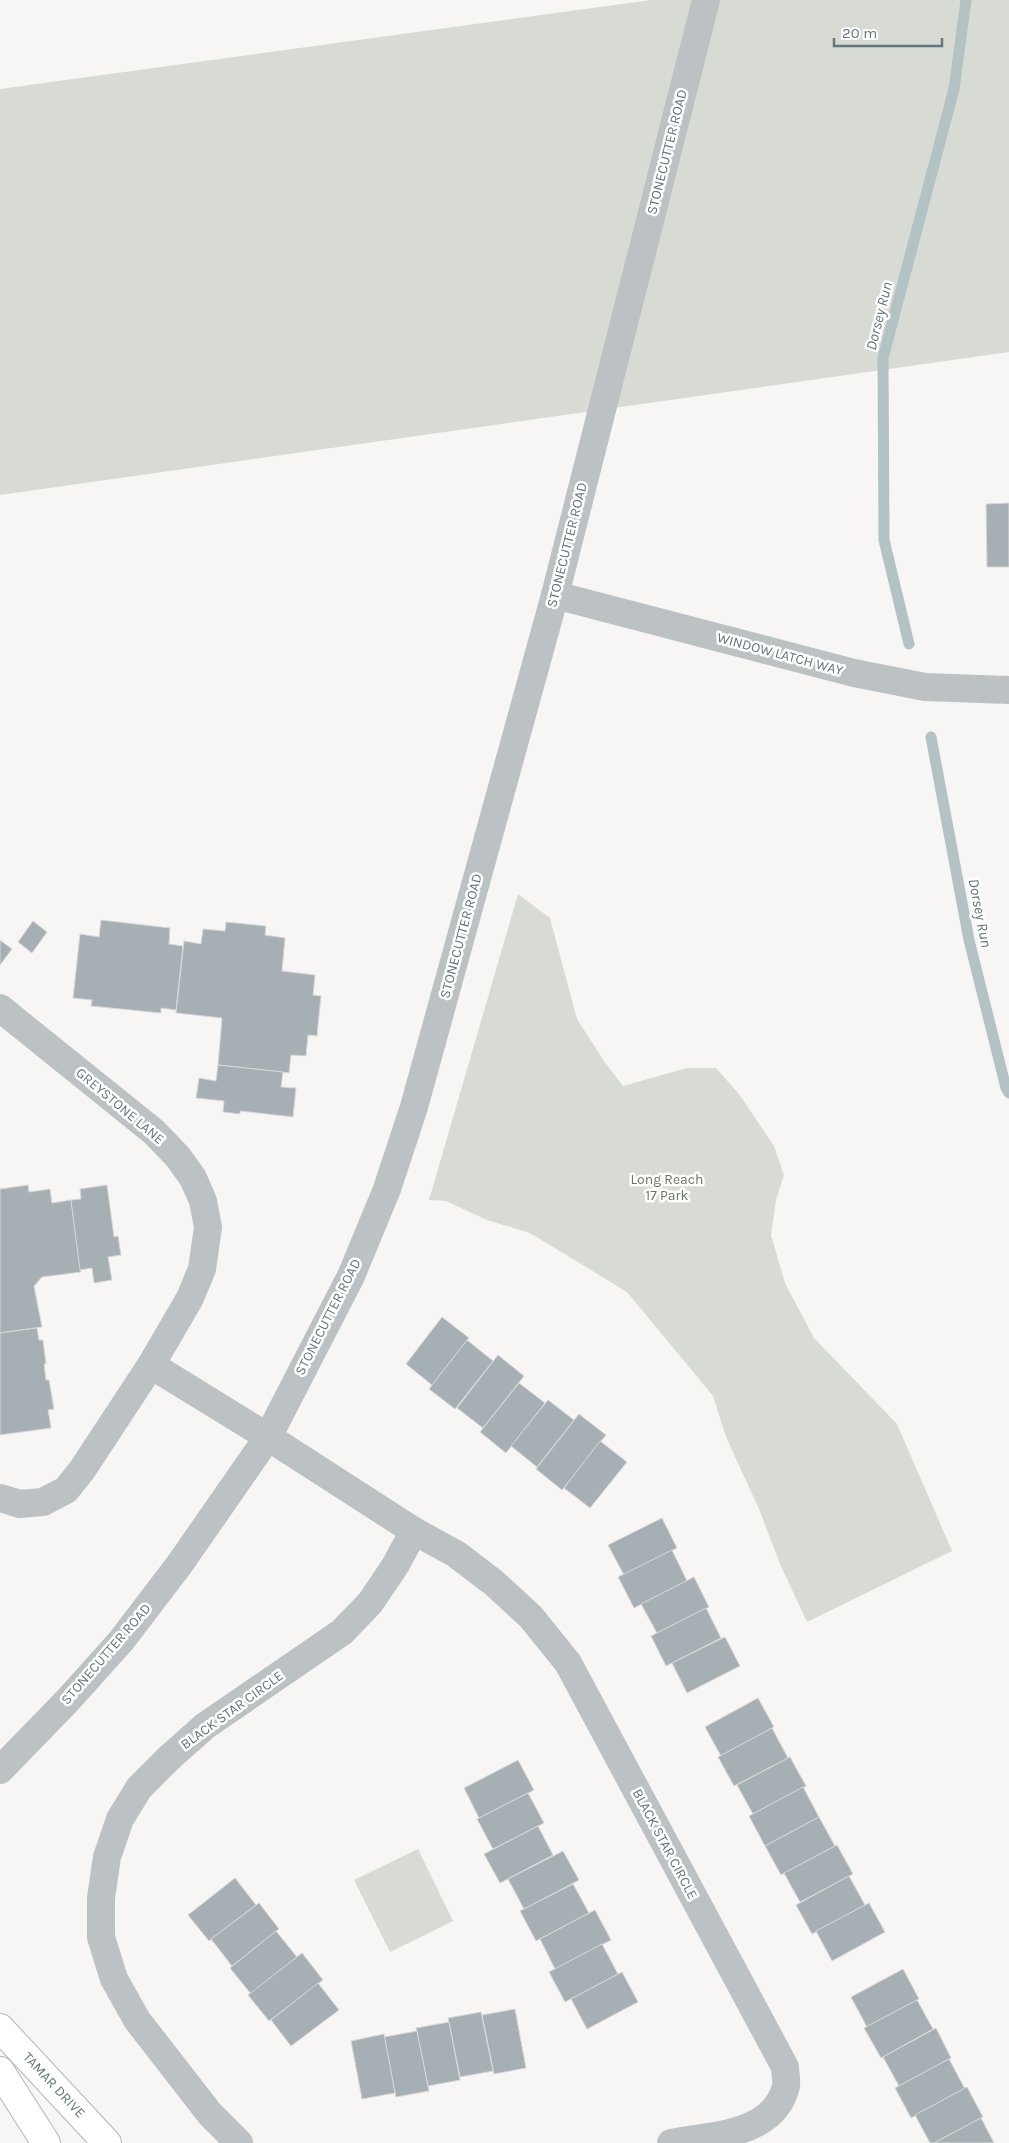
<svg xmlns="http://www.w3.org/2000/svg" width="1009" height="2143" viewBox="0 0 1009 2143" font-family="Karla,sans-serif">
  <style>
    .green { fill: #d8dbd4 }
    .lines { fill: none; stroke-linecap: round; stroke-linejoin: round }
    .stream { stroke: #b3c3c3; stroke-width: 11 }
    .building { fill: #a6afb3; stroke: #d8d8d7 }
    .secondary-casing { stroke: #afb6b9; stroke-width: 30 }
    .street { stroke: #bcc2c4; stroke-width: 28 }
    .secondary { stroke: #fff; stroke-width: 28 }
    .labels { text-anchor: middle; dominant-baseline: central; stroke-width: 5; stroke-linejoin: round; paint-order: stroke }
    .street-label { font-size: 14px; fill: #64767d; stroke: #fff }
    .park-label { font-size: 14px; fill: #697663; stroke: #fff }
    .water-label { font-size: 15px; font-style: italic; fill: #5f7678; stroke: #fff }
  </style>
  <rect width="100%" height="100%" fill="#f7f6f4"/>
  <!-- green -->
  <g class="green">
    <polygon points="651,0 1009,0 1009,352 0,495 0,89"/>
    <polygon points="518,894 550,918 577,1019 604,1061 623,1086 687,1068 716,1068 739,1094 774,1146 784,1175 776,1200 771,1235 785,1283 814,1338 897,1424 952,1551 807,1622 780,1564 759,1509 726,1437 713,1396 627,1292 530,1233 487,1220 446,1201 429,1200"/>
    <polygon points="418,1849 453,1921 390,1952 354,1880"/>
  </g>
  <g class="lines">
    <!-- stream -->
    <g class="stream">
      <polyline points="909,644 884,540 883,358 954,89 966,0"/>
      <polyline points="931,737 969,940 1006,1088 1009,1093"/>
    </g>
  </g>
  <!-- building -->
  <g class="building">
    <polygon points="1009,503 1009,567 987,567 986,504"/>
    <polygon points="101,920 170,928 169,944 183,946 176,1010 161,1008 161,1013 91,1006 92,1000 73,998 80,934 99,937"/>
    <polygon points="33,921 47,932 32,953 18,942"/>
    <polygon points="226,922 266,926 265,935 285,938 282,971 315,975 313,995 321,996 317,1036 308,1035 306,1056 291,1055 289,1073 218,1065 222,1018 176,1013 184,941 201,944 203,929 225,931"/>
    <polygon points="0,940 12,949 0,965"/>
    <polygon points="218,1065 283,1072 281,1087 296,1088 293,1117 240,1111 240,1114 223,1112 224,1101 196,1098 199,1078 216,1081"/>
    <polygon points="28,1185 29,1192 50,1189 52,1203 71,1200 81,1272 42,1277 34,1286 42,1327 0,1333 0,1189"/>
    <polygon points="107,1185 114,1237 118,1236 121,1255 108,1257 112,1280 94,1283 92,1268 80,1270 71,1200 81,1199 80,1189"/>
    <polygon points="442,1317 469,1338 432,1385 406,1364"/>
    <polygon points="37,1328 39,1340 43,1340 46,1364 44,1364 46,1380 49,1380 54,1409 48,1410 51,1428 0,1435 0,1333"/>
    <polygon points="467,1340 493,1361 455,1409 429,1389"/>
    <polygon points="498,1355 524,1376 483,1428 457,1408"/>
    <polygon points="519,1383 545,1403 506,1453 480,1432"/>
    <polygon points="548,1400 574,1420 537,1467 511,1446"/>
    <polygon points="579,1414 606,1435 562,1490 536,1469"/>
    <polygon points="600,1441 627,1462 590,1508 564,1488"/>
    <polygon points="662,1518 677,1548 624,1575 608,1545"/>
    <polygon points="672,1550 687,1581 634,1608 618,1577"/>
    <polygon points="694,1577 709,1607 657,1633 641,1604"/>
    <polygon points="706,1608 721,1638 666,1666 651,1636"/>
    <polygon points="725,1637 740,1666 687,1693 672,1663"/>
    <polygon points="758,1698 774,1727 721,1756 705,1727"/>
    <polygon points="772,1728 788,1758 734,1786 718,1757"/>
    <polygon points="790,1757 806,1786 753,1814 737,1785"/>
    <polygon points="518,1760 534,1790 479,1818 464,1788"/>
    <polygon points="803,1787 819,1817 765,1846 749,1816"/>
    <polygon points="528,1793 544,1823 493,1849 477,1819"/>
    <polygon points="819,1817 835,1846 781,1875 765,1846"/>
    <polygon points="538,1826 553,1855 500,1883 484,1854"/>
    <polygon points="837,1845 853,1874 800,1902 784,1873"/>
    <polygon points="563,1851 579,1880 524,1909 508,1879"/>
    <polygon points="849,1876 865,1905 812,1934 796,1905"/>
    <polygon points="235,1878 256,1905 209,1941 188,1915"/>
    <polygon points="573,1884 589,1913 536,1941 520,1911"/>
    <polygon points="259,1903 279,1929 232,1966 211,1939"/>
    <polygon points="869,1903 885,1932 832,1961 816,1931"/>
    <polygon points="595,1910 611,1940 555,1969 540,1939"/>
    <polygon points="276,1931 297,1957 251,1994 230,1968"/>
    <polygon points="602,1944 618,1974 565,2002 549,1972"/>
    <polygon points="302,1953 323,1980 269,2021 248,1995"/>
    <polygon points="903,1969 919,1999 867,2027 851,1997"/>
    <polygon points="622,1972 638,2002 587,2029 571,1999"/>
    <polygon points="318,1983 339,2010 291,2046 271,2020"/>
    <polygon points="917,2000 933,2029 881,2058 864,2028"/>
    <polygon points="515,2009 526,2068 494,2074 482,2015"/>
    <polygon points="481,2012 493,2071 460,2077 448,2018"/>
    <polygon points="449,2022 460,2080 428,2086 416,2028"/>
    <polygon points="936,2028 951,2058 899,2086 883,2057"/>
    <polygon points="417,2031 429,2091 396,2097 384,2037"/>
    <polygon points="384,2034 395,2093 362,2099 351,2041"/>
    <polygon points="949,2059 965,2089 911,2118 895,2088"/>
    <polygon points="967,2087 983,2117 934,2143 930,2143 915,2115"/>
    <polygon points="981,2118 994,2143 934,2143"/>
  </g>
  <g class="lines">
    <!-- secondary casing -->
    <g class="secondary-casing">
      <g id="secondary">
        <polyline points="0,2028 107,2143"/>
        <polyline points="0,2071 46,2143"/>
      </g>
    </g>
    <!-- street -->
    <g class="street">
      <polyline points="555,595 854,673 925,687 1009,690"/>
      <polyline points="0,1008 154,1132 178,1157 193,1178 203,1201 208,1227 202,1269 190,1298 151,1365 82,1470 66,1490 43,1502 20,1504 0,1498"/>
      <path d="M151,1365l117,72 146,94 42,23 38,29 37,34 37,46 217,404c0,5 2,13 1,19 -12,50 -75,49 -115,57"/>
      <polyline points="0,1770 68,1700 121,1641 179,1565 268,1437 351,1276 387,1189 414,1107 555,595 706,0"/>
      <polyline points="239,2143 210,2114 137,2020 114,1979 101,1937 101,1898 107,1857 120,1819 139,1788 169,1758 205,1726 342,1632 370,1603 395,1566 414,1531"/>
    </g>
    <!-- secondary -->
    <use href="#secondary" class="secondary"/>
  </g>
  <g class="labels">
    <!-- street labels -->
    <g class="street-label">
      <text transform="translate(667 152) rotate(-76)">STONECUTTER ROAD</text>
      <text transform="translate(567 545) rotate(-76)">STONECUTTER ROAD</text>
      <text transform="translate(780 654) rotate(15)">WINDOW LATCH WAY</text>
      <text transform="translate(461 936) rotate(-75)">STONECUTTER ROAD</text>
      <text transform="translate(120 1106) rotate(40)">GREYSTONE LANE</text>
      <text transform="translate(328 1317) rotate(-63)">STONECUTTER ROAD</text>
      <text transform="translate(106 1654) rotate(-49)">STONECUTTER ROAD</text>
      <text transform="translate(232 1710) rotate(-36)">BLACK STAR CIRCLE</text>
      <text transform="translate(665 1844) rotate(62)">BLACK STAR CIRCLE</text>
      <text transform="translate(54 2085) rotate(47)">TAMAR DRIVE</text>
    </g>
    <!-- park labels -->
    <g class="park-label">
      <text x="667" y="1179">Long Reach<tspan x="667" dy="16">17 Park</tspan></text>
    </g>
    <!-- water labels -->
    <g class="water-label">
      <text transform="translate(879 316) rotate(-76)">Dorsey Run</text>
      <text transform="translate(980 913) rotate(79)">Dorsey Run</text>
    </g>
  </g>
  <!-- scale -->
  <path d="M834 38v8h108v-8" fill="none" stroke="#64767d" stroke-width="2.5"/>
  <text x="842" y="38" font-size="15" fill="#64767d" stroke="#ffffff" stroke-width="4" paint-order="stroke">20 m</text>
</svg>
